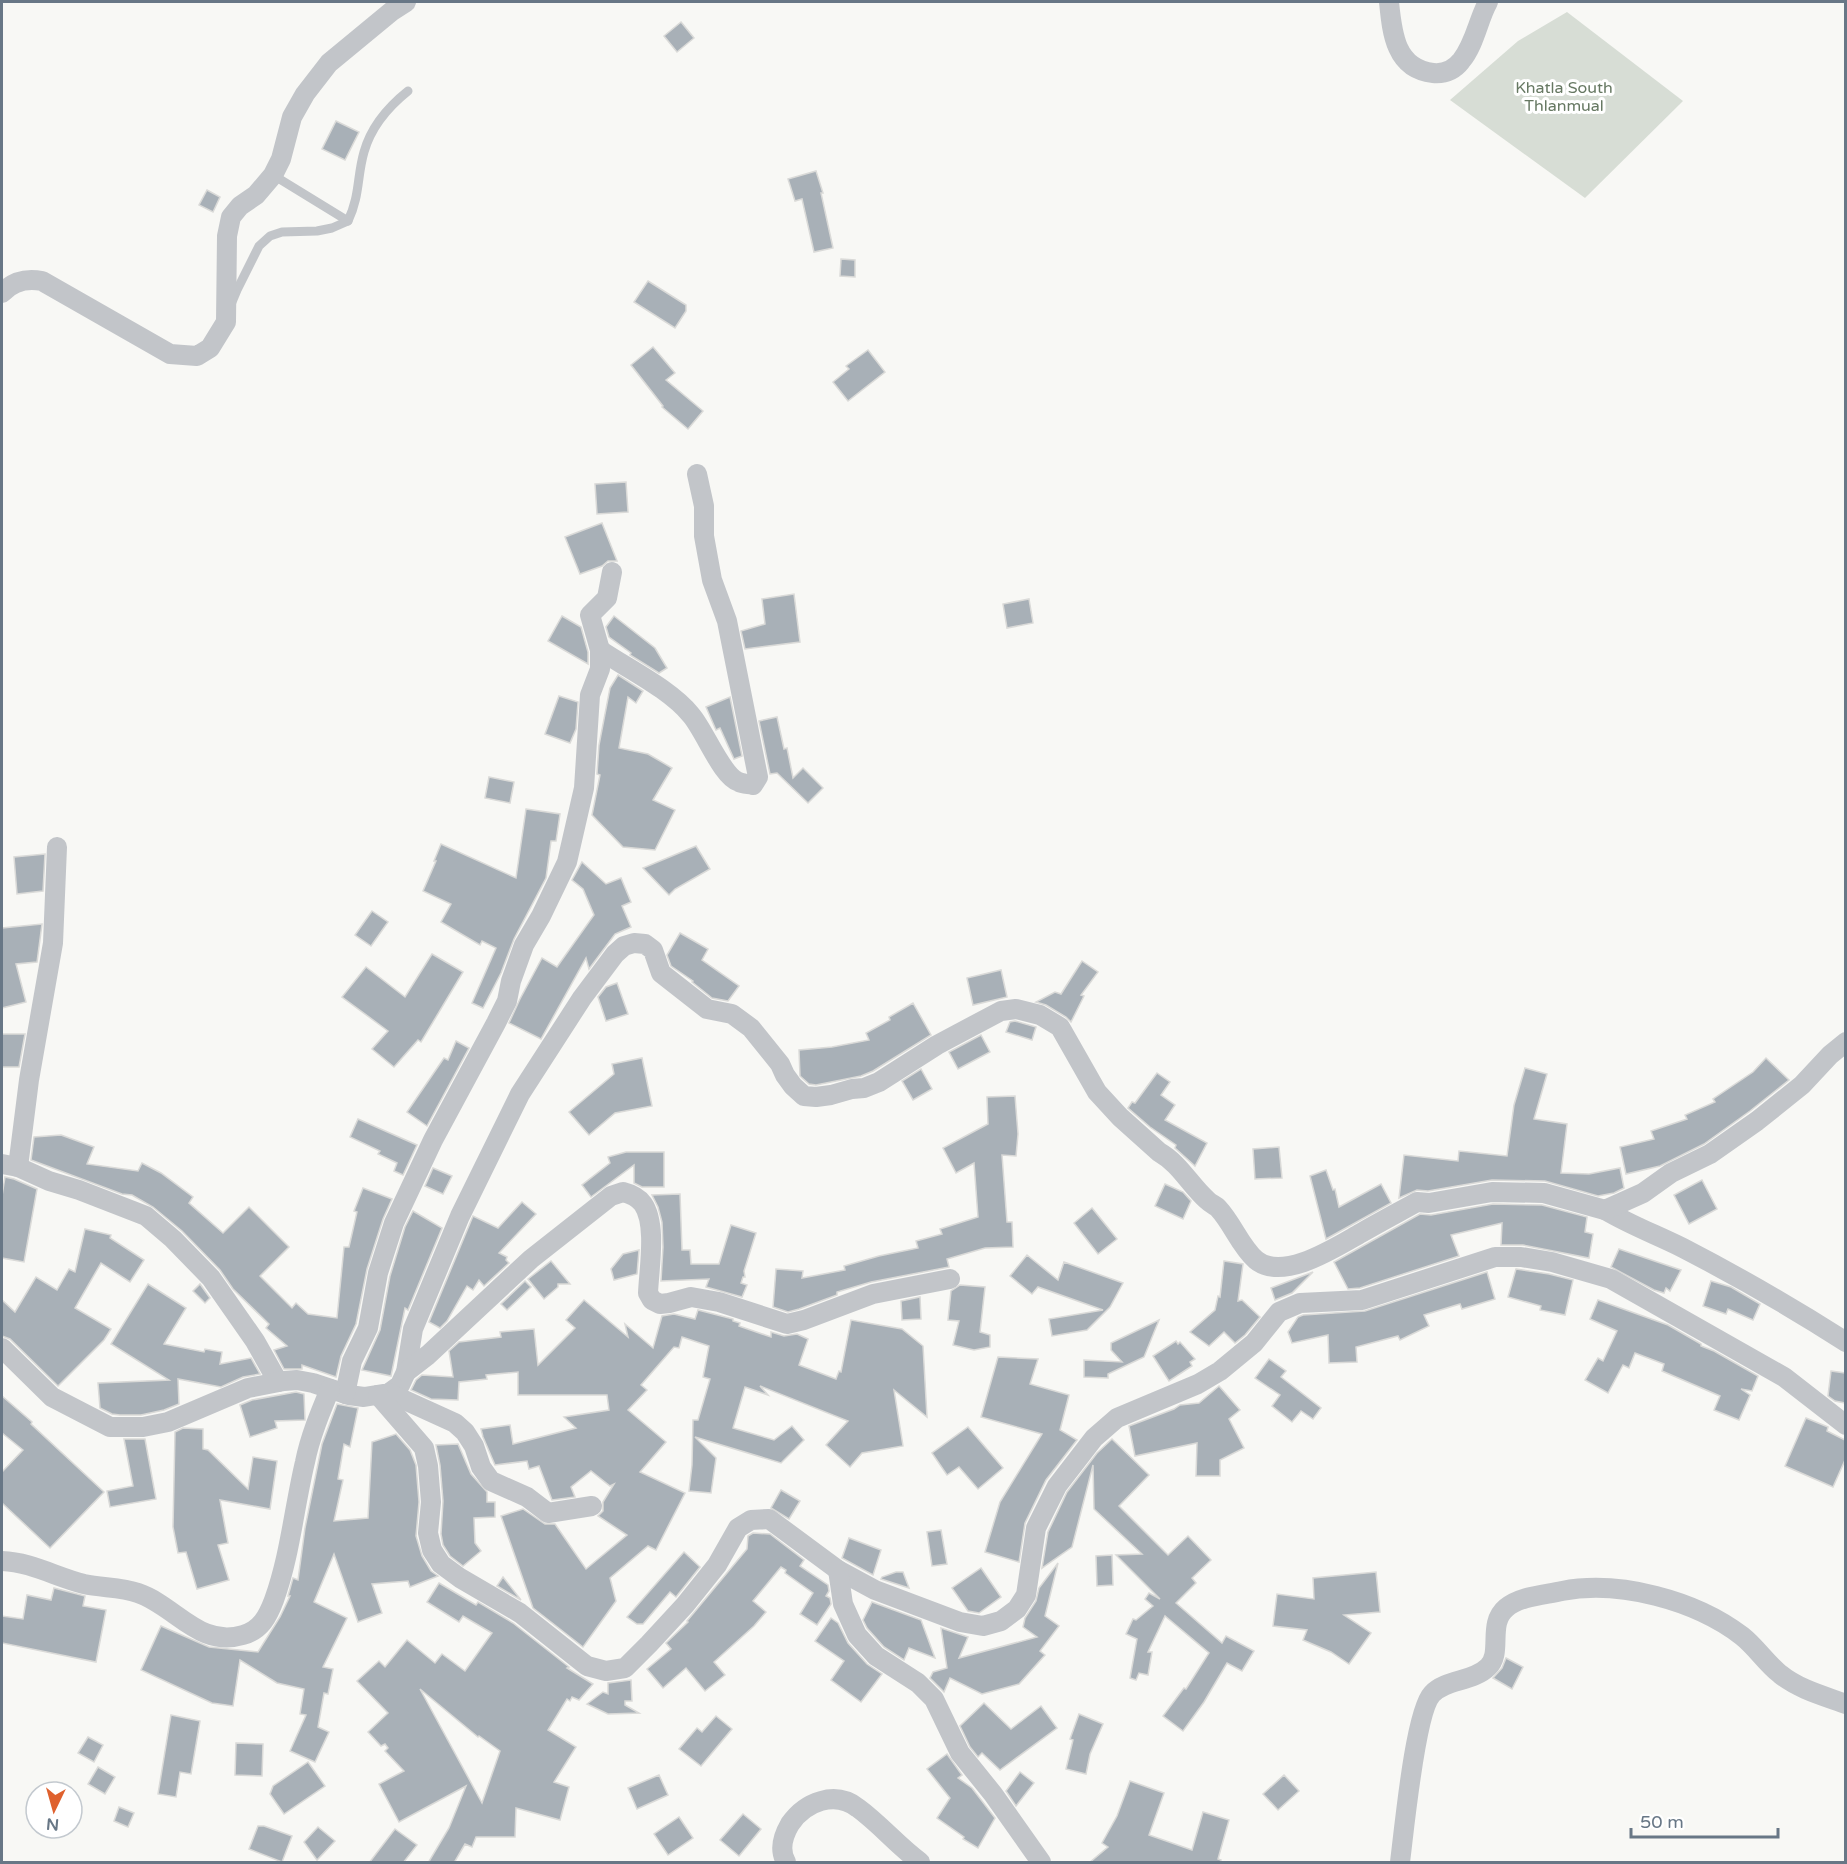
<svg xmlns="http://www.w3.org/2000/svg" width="1847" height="1864" viewBox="0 0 1847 1864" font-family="'Varela Round',sans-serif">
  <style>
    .green { fill: #d7ddd5 }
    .building { fill: #a8b0b7; stroke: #dadad8; stroke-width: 1.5; fill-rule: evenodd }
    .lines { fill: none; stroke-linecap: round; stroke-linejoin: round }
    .lane { stroke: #c2c5c9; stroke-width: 9 }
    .street { stroke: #c2c5c9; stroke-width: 20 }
    .labels { text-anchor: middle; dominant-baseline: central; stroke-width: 6; stroke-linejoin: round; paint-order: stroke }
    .park-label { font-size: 16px; fill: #667862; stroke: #fff }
  </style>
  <rect width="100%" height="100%" fill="#f8f8f5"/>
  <!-- green -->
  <polygon class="green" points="1567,12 1683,101 1585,198 1450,100 1518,41"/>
  <!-- building -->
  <g class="building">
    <polygon points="681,22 694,38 677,52 664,36"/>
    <polygon points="336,121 359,132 345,160 322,149"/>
    <polygon points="816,171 823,193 821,193 833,248 814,252 802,199 795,201 788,179"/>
    <polygon points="207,190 220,197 213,212 199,205"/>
    <polygon points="841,259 855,260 855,277 840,276"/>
    <polygon points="648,281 686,305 686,311 675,328 634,302"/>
    <polygon points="653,347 675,373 666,380 703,411 688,429 662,407 663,406 631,365"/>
    <polygon points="868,350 885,372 848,401 833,382 849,369 846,366"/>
    <polygon points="626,482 628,512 597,514 595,484"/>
    <polygon points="602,523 617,561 608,561 602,566 580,574 565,537"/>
    <polygon points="794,594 800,642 745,649 741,631 765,624 762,599"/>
    <polygon points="1029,599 1033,623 1007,628 1003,604"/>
    <polygon points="562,616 581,627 588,652 588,664 548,641"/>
    <polygon points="614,616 655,648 667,668 659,673 630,655 631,653 609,637 606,627"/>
    <polygon points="618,675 643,691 636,703 628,697 619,748 648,754 672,768 653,800 675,810 655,850 623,847 592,815 600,775 597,774 599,745 610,688"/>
    <polygon points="559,696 578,702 576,729 570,743 545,734"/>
    <polygon points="730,697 742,756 734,759 720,728 716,730 706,707"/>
    <polygon points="777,717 784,749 787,748 793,778 803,768 823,788 808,803 777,773 770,774 759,721"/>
    <polygon points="489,777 514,782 510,803 485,798"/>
    <polygon points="526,809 560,814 556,841 551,841 546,878 514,939 501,973 483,1008 472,1003 496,948 482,941 480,945 441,922 451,904 423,891 436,861 434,861 441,844 516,878"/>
    <polygon points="696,846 710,869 675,889 669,895 643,868"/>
    <polygon points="45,854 43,891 17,894 14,857"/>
    <polygon points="582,862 606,884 621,878 631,902 622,906 631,927 615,934 589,969 586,958 541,1039 509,1023 520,999 542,958 557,967 594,915 583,889 572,880"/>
    <polygon points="372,911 388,922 371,946 355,935"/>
    <polygon points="42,924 37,962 16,964 26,1002 2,1008 2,928"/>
    <polygon points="680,933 708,949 702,960 739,986 728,1001 712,998 692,982 693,981 671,966 667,955"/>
    <polygon points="432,954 463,972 421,1042 418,1040 394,1067 372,1049 388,1031 342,997 366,967 405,997"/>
    <polygon points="1082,961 1098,972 1081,995 1084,996 1071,1022 1066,1017 1046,1005 1036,1002 1055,992 1061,994"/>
    <polygon points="1001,970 1007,997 973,1005 967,978"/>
    <polygon points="617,983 628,1014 606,1021 598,997 606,987"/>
    <polygon points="913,1003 931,1035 873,1071 861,1076 816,1085 809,1084 800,1076 799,1050 832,1047 869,1040 866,1033 890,1020 889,1017"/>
    <polygon points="1015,1021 1036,1027 1032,1040 1006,1032 1010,1022"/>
    <polygon points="2,1034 25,1034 19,1067 2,1067"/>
    <polygon points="981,1035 990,1052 958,1069 949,1052"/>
    <polygon points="456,1041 469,1048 427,1126 407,1112 444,1058 448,1060"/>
    <polygon points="642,1058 652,1106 615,1113 589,1135 569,1112 614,1074 612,1064"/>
    <polygon points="1766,1058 1789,1080 1750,1111 1704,1144 1660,1166 1626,1174 1620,1147 1654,1139 1651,1131 1687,1119 1685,1115 1715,1102 1713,1099 1753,1072"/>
    <polygon points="1525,1068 1547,1074 1534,1119 1567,1124 1561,1173 1589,1174 1620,1168 1624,1188 1614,1193 1598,1196 1545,1181 1492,1180 1428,1191 1417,1190 1399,1198 1404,1155 1458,1161 1459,1151 1507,1156 1514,1105"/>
    <polygon points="921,1069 932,1089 913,1100 902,1081"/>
    <polygon points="1157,1073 1170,1082 1161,1095 1175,1105 1165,1120 1207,1143 1195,1166 1175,1148 1176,1145 1150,1127 1128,1108 1132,1102 1135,1103"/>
    <polygon points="1015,1096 1018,1134 1016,1156 1002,1155 1007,1222 1012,1222 1013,1247 985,1248 947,1259 949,1267 871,1282 837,1292 837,1295 799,1309 788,1312 773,1307 776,1269 803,1271 802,1278 845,1270 844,1266 879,1256 918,1248 916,1241 942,1234 940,1229 978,1217 974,1163 956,1173 943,1148 988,1124 987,1097"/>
    <polygon points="358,1119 417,1145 403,1175 394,1171 397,1163 378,1154 380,1151 350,1137"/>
    <polygon points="61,1135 94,1147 87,1164 138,1171 142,1163 161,1173 193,1197 189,1203 223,1233 249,1207 289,1247 260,1276 292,1308 296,1303 308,1314 337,1318 344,1247 349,1247 357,1212 354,1211 363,1188 392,1199 383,1219 367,1269 356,1324 341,1356 336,1377 302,1365 302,1369 284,1369 274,1350 287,1346 266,1328 269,1324 233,1289 220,1270 182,1231 153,1207 132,1195 122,1194 31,1160 34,1137"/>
    <polygon points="1279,1147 1282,1178 1255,1179 1253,1149"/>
    <polygon points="626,1152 664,1152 664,1187 642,1187 634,1183 634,1165 591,1197 582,1185 610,1163 608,1157"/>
    <polygon points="433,1168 452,1176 443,1194 425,1186"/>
    <polygon points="1326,1170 1333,1190 1335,1189 1339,1207 1381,1184 1391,1203 1326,1239 1310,1176"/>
    <polygon points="5,1177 14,1179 37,1189 24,1262 2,1258 2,1196"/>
    <polygon points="1702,1180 1717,1209 1689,1224 1674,1195"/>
    <polygon points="1165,1184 1183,1192 1191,1201 1183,1219 1155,1206"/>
    <polygon points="680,1194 682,1250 690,1250 691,1264 719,1264 731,1225 756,1233 744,1271 745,1277 743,1277 741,1283 747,1285 742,1297 706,1287 709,1279 661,1281 663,1247 662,1222 658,1207 652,1195"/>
    <polygon points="522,1202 536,1214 499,1253 507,1257 506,1260 509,1263 484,1286 479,1280 473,1290 467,1286 447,1321 440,1328 429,1322 473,1216 498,1228"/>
    <polygon points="1493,1204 1542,1205 1587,1217 1585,1232 1593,1234 1589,1258 1523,1245 1501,1245 1502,1223 1451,1235 1459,1256 1360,1288 1348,1289 1334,1262 1420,1214 1431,1215"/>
    <polygon points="1092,1208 1117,1239 1098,1254 1074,1223"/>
    <polygon points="413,1211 442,1228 408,1310 405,1308 391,1376 362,1370 380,1330 390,1276 405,1227"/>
    <polygon points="85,1229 111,1235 110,1238 144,1260 130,1282 101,1263 75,1308 111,1329 104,1340 58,1386 10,1339 2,1336 2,1300 15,1312 36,1277 57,1290 69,1269 75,1272"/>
    <polygon points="1619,1249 1681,1270 1670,1291 1666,1288 1664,1293 1654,1290 1611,1267"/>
    <polygon points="639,1250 637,1274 614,1280 611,1269 623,1254"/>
    <polygon points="1027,1255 1058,1280 1064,1262 1123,1283 1110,1307 1087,1330 1052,1336 1049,1319 1103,1310 1038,1287 1032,1294 1010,1276"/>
    <polygon points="551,1261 570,1284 558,1284 558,1287 544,1299 528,1279"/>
    <polygon points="1224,1261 1243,1264 1238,1301 1242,1300 1260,1317 1245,1335 1235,1343 1224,1332 1209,1346 1190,1332 1215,1310 1218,1296 1220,1297"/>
    <polygon points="1516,1269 1549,1274 1573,1280 1565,1315 1540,1310 1541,1306 1508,1297"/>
    <polygon points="1313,1272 1292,1293 1275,1300 1271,1288"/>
    <polygon points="1487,1272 1495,1299 1462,1309 1460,1304 1424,1315 1429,1326 1400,1340 1398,1336 1356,1347 1357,1362 1329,1363 1328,1335 1292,1343 1288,1332 1298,1317 1303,1315 1365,1311"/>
    <polygon points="525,1281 531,1287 507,1310 501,1304"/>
    <polygon points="1711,1281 1731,1287 1760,1304 1753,1320 1728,1309 1726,1314 1703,1306"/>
    <polygon points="148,1284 186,1308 164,1344 204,1352 205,1349 222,1352 220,1364 251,1358 260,1374 243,1377 221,1387 178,1379 179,1404 164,1410 141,1415 120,1415 112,1414 100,1408 98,1383 169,1380 111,1344"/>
    <polygon points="200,1284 210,1298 205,1303 193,1291"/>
    <polygon points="960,1285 985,1287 980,1332 990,1335 990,1347 974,1350 953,1345 959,1321 948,1320 951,1291"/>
    <polygon points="920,1297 921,1319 902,1320 901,1301"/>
    <polygon points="584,1300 628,1337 625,1324 653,1348 662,1316 674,1314 695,1319 698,1310 733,1319 733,1321 740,1323 739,1326 771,1337 771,1332 784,1336 797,1334 808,1339 799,1365 836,1379 839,1371 841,1372 851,1320 902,1329 923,1346 927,1417 894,1390 903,1446 862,1453 850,1467 826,1445 848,1421 760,1386 768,1395 745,1387 733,1428 774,1440 792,1426 804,1440 781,1463 695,1437 716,1458 711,1493 689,1491 692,1465 693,1420 698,1420 710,1379 703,1377 709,1346 682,1337 679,1348 674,1347 641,1385 647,1390 628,1410 666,1442 640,1472 685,1493 656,1550 648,1546 610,1578 616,1601 583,1647 533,1608 501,1516 523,1509 545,1524 555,1524 586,1569 627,1535 598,1516 603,1511 603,1502 614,1484 610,1486 591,1471 571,1487 575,1497 552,1500 539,1466 529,1469 527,1461 495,1465 483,1437 481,1429 510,1425 513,1444 576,1428 564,1417 609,1410 607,1395 518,1395 518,1372 486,1375 487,1379 459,1382 458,1400 431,1399 411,1390 416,1380 422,1375 453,1377 449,1351 459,1342 501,1337 500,1332 534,1329 538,1365 575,1328 566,1320"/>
    <polygon points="1598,1300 1668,1325 1701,1344 1701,1346 1714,1351 1758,1376 1752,1391 1741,1389 1750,1395 1739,1420 1714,1410 1720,1396 1662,1371 1664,1364 1635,1353 1629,1368 1623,1365 1608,1393 1585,1380 1598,1358 1603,1361 1617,1331 1590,1319"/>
    <polygon points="1159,1320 1144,1357 1108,1374 1108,1378 1084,1377 1084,1360 1122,1362 1111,1350 1111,1343"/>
    <polygon points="1176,1341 1178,1344 1180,1342 1195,1359 1190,1362 1192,1366 1169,1381 1153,1356"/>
    <polygon points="998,1357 1038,1359 1030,1384 1069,1395 1060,1430 1077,1440 1046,1480 1025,1523 1019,1562 985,1552 1000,1502 1042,1434 981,1417"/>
    <polygon points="1269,1359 1286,1371 1281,1377 1321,1408 1313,1419 1301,1411 1292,1422 1272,1406 1280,1395 1255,1378"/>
    <polygon points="1831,1371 1845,1373 1845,1403 1835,1401 1828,1396"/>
    <polygon points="1219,1386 1240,1410 1229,1419 1244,1448 1220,1460 1220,1476 1196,1476 1197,1443 1135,1456 1129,1426 1174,1409 1180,1405 1199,1403"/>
    <polygon points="296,1392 304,1394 305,1420 275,1421 277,1428 250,1437 240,1405 252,1400"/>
    <polygon points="2,1396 32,1422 31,1424 104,1492 50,1548 2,1503 2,1472 23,1450 2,1433"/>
    <polygon points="337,1404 358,1408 350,1447 344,1444 338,1479 343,1480 334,1521 368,1518 372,1442 396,1434 410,1450 416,1465 419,1502 416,1536 422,1556 431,1571 438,1576 410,1587 408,1581 372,1584 382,1613 358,1622 334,1554 314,1602 347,1618 323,1667 333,1669 328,1694 324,1693 318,1727 329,1732 315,1762 290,1751 306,1715 300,1714 304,1689 277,1683 240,1660 233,1706 212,1703 141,1670 161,1626 209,1647 258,1652 280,1617 290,1596 288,1596 293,1578 298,1580 305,1528 322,1444"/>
    <polygon points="1806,1418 1828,1427 1827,1431 1845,1440 1845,1460 1833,1487 1785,1466"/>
    <polygon points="968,1427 1003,1468 978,1489 959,1467 947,1475 932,1453"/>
    <polygon points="183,1428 203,1429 203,1449 208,1450 248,1489 253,1457 277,1461 270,1509 220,1500 228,1543 218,1545 229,1580 197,1589 186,1552 178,1553 173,1527 175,1432"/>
    <polygon points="124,1439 145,1439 156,1499 110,1507 107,1491 133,1486"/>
    <polygon points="1112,1439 1149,1475 1119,1506 1168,1555 1188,1536 1211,1560 1192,1578 1196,1583 1176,1603 1222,1643 1226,1636 1254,1651 1242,1671 1227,1663 1204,1702 1183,1731 1163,1716 1184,1688 1186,1689 1209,1653 1165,1616 1148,1652 1152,1652 1148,1675 1139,1673 1136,1680 1130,1678 1137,1639 1126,1634 1133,1619 1136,1620 1153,1606 1145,1599 1149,1593 1160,1599 1116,1555 1142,1554 1094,1509 1093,1465 1072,1547 1042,1568 1048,1532 1067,1492 1097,1453"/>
    <polygon points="458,1444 471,1474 487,1492 487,1502 495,1502 495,1517 474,1518 475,1543 481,1551 463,1566 450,1556 443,1545 441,1534 443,1501 440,1465 436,1445"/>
    <polygon points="781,1490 800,1501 789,1519 771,1508"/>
    <polygon points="941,1530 947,1564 932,1566 927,1532"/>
    <polygon points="753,1533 770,1534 804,1560 800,1566 828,1585 829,1591 826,1596 830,1598 831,1604 817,1625 800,1614 813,1593 785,1573 786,1570 781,1567 753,1601 766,1612 754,1626 714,1662 725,1675 705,1691 686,1668 663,1688 647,1669 671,1649 666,1643 688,1622 687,1621 747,1549 748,1536"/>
    <polygon points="849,1538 881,1550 873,1575 842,1558"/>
    <polygon points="684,1552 700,1567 676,1597 670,1592 643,1624 637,1624 627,1617"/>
    <polygon points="1112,1555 1113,1585 1097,1586 1096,1556"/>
    <polygon points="1058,1563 1045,1616 1059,1626 1040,1651 1045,1655 1019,1684 982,1694 950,1678 944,1692 930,1678 933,1672 947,1668 941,1628 968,1637 959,1658 1037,1637 1023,1627 1025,1618 1036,1601 1039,1588"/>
    <polygon points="981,1568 1001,1597 979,1613 968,1611 952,1588"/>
    <polygon points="896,1572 903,1572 909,1588 881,1579 882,1577"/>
    <polygon points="1376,1572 1380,1612 1344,1615 1371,1633 1349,1664 1331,1652 1303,1640 1307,1630 1273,1626 1277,1594 1314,1599 1313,1578"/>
    <polygon points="503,1577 521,1600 497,1586"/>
    <path d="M439,1583l37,22 2,-3 35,21 56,44 -2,1 26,16 -14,16 -7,-3 -2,4 -3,-2 -19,31 28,17 -22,35 15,5 -9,33 -44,-12 -1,29h-39l-4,10 -7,-3 -11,19h-26l21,-35 17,-42 -67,36 -20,-38 25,-13 -19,-20 3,-3 -3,-4 -4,2 -13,-14 20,-19 -31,-32 22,-20 6,6 22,-27 28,23 7,-9 23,17 27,-38 -29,-17 -4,6 -32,-20zM420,1689l58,48 1,-1 21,15 -18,52z"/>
    <polygon points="54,1588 85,1596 83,1606 106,1610 96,1662 2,1643 2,1616 23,1619 27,1595 51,1600"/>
    <polygon points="872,1602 921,1620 935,1658 909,1648 904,1660 884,1647 867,1628 863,1620"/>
    <polygon points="831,1618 838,1623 848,1643 867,1664 882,1674 861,1702 831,1680 844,1661 815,1641"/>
    <polygon points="1506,1658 1523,1667 1512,1689 1493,1678 1502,1668"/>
    <polygon points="631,1680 632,1701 625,1701 625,1705 639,1713 608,1714 587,1704 603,1692 608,1694 608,1683"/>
    <polygon points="984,1703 1011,1729 1041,1706 1057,1728 1000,1770 982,1753 978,1757 970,1747 960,1726"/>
    <polygon points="1079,1714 1103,1724 1090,1754 1086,1774 1066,1769 1073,1740 1070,1739"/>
    <polygon points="171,1715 200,1721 191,1774 180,1772 176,1797 158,1794"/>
    <polygon points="716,1716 732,1729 701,1766 679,1749 697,1728 702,1732"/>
    <polygon points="88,1737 103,1745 94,1762 78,1753"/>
    <polygon points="236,1743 263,1744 262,1776 235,1775"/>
    <polygon points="947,1754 962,1775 958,1778 972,1788 995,1818 978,1848 963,1839 964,1837 937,1818 950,1798 927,1769"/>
    <polygon points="308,1762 325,1786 284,1814 270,1794 273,1786"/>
    <polygon points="98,1767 115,1777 105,1794 88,1784"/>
    <polygon points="1020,1772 1034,1783 1016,1806 1006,1791"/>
    <polygon points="659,1775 668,1795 637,1809 628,1788"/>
    <polygon points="1284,1775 1299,1791 1278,1810 1263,1794"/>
    <polygon points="1130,1781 1164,1793 1149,1835 1192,1850 1203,1812 1229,1820 1218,1859 1221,1860 1220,1863 1089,1863 1108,1847 1102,1843 1117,1816"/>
    <polygon points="119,1807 134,1813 128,1827 114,1821"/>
    <polygon points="743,1814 761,1829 739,1856 720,1840"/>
    <polygon points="679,1817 693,1838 668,1855 654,1834"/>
    <polygon points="258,1826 264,1826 292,1836 282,1862 249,1849"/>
    <polygon points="318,1827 335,1841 317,1860 304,1842"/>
    <polygon points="395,1829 417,1845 403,1863 369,1863"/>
  </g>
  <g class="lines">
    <!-- lane -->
    <g class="lane">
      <polyline points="273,175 348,221"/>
      <path d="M232,302l5,-12 22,-44 11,-10 12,-4 35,-1 15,-3 16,-7c12,-25 9,-45 16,-69 7,-25 24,-45 44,-61"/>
    </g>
    <!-- street -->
    <g class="street">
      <path d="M1389,2c3,30 6,67 44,71 11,1 21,-3 28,-12 14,-17 17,-41 27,-59"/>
      <path d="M2,293c11,-12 24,-15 40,-12l128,73 27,2 13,-8 16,-26 1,-86 4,-19 9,-11 16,-11 17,-20 8,-16 11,-42 13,-23 24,-31 63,-52 14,-9"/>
      <path d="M600,650c28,19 70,39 91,65 14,16 31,62 48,67 4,2 10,2 14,3l5,-8 -31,-156 -15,-41 -8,-44v-30l-7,-32"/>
      <polyline points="2,1164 18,1167 49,1181 79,1190 146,1216 173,1239 211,1278 255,1341 278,1382"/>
      <polyline points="18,1167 29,1080 53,943 57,847"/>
      <path d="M1605,1210c25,15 52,25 78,38 56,29 110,60 163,94"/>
      <path d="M2,1348l50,49 58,30h33l25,-5 80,-34 36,-7 13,-1 16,3 36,12 15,2 25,-4 11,-8 6,-13 7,-43 47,-113 60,-122 62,-96 33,-44 9,-8 10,-3 11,1 8,6 8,23 46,36 25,5 19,14 29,36 5,11 8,11 11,10 12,1 15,-2 21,-6 12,-1 15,-6 58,-37 64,-34 15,-2 24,6 20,12 37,65 23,25 39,35c21,12 31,33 48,48 4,4 8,5 11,8 15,16 22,38 38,52 27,22 80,-13 105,-27 19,-11 38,-21 56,-31l12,1 63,-11 52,1 61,17 38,-17 28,-20 39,-19 47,-33 45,-36 28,-30 16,-13"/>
      <path d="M406,1372l22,-17 103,-96 80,-63 12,-4c8,2 15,5 20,12 14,20 6,65 5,89l4,7 8,4 9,-1 22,-6 28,5 68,22 17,-4 69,-26 77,-15"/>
      <polyline points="389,1393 455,1423 465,1432 474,1446 481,1467 491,1481 527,1497 548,1513 592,1506"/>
      <polyline points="345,1394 352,1361 368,1328 378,1273 394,1223 433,1140 496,1023 507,1001 511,981 524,945 541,916 567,862 584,788 590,695 600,669 600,650 590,615 607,598 612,572"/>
      <polyline points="378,1395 424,1448 428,1466 431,1502 428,1533 432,1550 441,1564 460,1578 520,1613 587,1666 606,1671 625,1668 649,1644 685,1605 717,1565 738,1528 751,1520 769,1519 838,1570 875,1590 960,1622 983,1626 1001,1621 1017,1609 1026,1595 1036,1528 1057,1486 1094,1438 1117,1418 1198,1384 1220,1371 1254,1343 1279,1312 1300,1303 1362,1300 1495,1257 1521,1257 1552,1262 1611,1279 1784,1377 1846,1425"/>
      <path d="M2,1561c29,1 54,16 82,23 18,4 37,3 54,9 38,13 61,55 105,42 18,-5 25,-19 31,-35 16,-44 20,-92 31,-138 5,-25 15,-49 25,-73"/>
      <polyline points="838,1570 843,1604 857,1635 876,1656 918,1683 934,1699 960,1753 993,1794 1041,1862"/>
      <path d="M786,1862c-7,-12 -3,-26 4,-38 15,-22 45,-34 68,-16 22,16 40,38 62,54"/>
      <path d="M1400,1862c4,-30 15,-150 32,-168 14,-15 41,-12 56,-27 15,-14 -1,-43 18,-59 14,-12 38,-13 56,-17 57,-11 133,9 180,45 14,11 24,27 38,38 18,15 44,22 66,30"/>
    </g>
  </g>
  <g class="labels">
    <!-- park labels -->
    <g class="park-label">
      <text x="1564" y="88">Khatla South<tspan x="1564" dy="18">Thlanmual</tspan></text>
    </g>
  </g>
  <!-- border -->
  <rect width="1847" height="1864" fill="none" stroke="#687786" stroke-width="6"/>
  <!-- north arrow -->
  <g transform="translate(54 1810) rotate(185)"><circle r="28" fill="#ffffff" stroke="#c3c9cf" stroke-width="1.5"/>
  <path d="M0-4.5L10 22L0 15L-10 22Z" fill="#df612e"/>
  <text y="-9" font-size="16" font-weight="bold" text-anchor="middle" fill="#687786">N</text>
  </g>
  <!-- scale -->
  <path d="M1631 1828v9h147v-9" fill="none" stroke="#687786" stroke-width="3"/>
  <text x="1640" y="1828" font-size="18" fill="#687786" stroke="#ffffff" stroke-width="4.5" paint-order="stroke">50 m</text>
</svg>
